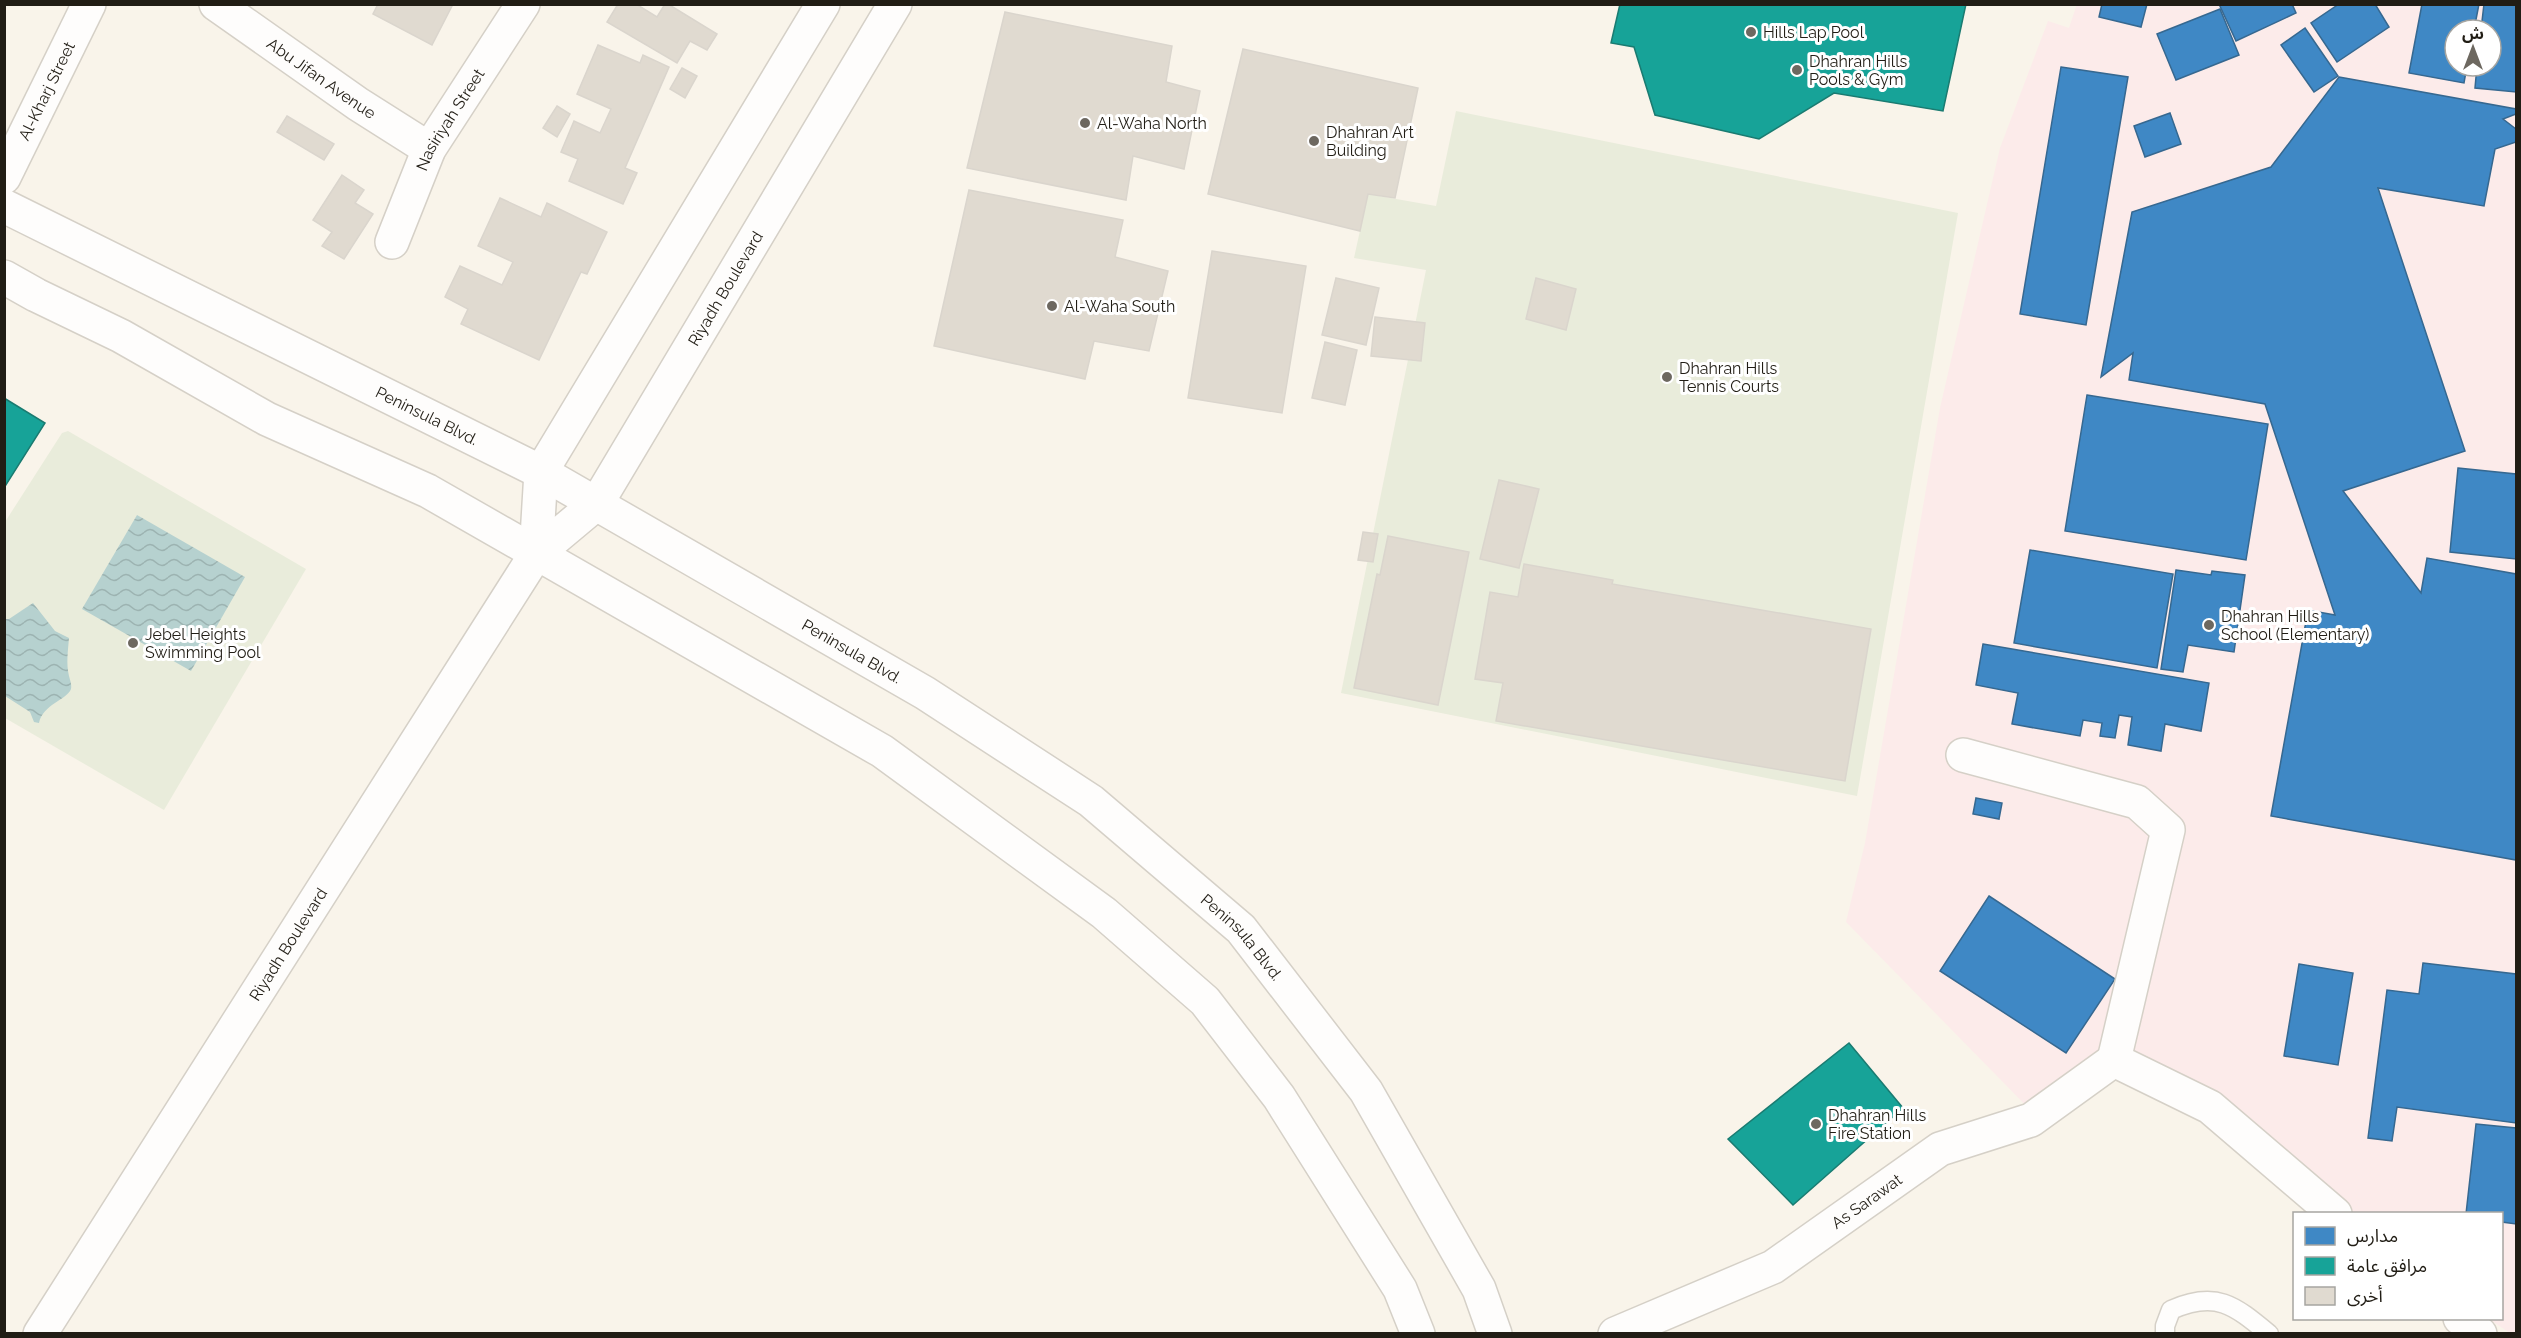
<svg xmlns="http://www.w3.org/2000/svg" width="2521" height="1338" viewBox="0 0 2521 1338" font-family="Raleway,'Noto Sans Arabic',sans-serif">
  <style>
    .education { fill: #fcebea; fill-rule: evenodd }
    .pitch { fill: #e9ecdb }
    .water { fill: url(#water-waves) }
    .schools { fill: #3f88c5; stroke: #366890; stroke-width: 1.5 }
    .public { fill: #17a398; stroke: #1a7b71; stroke-width: 1.5 }
    .building { fill: #e0dad0; stroke: #dad5cd; stroke-width: 1.5 }
    .lines { fill: none; stroke-linecap: round; stroke-linejoin: round }
    .service-casing { stroke: #d5d0c7; stroke-width: 21 }
    .minor-casing { stroke: #d5d0c7; stroke-width: 36 }
    .secondary-casing { stroke: #d5d0c7; stroke-width: 36 }
    .service { stroke: #fefdfc; stroke-width: 18 }
    .minor { stroke: #fefdfc; stroke-width: 33 }
    .secondary { stroke: #fefdfc; stroke-width: 33 }
    .poi-dot { fill: #6d6860; stroke: #fff; stroke-width: 2 }
    .labels { text-anchor: middle; dominant-baseline: central; stroke-width: 6; stroke-linejoin: round; paint-order: stroke }
    .poi-label { font-size: 16px; fill: #211d15; stroke: #fff; text-anchor: start }
    .street-label { font-size: 16px; fill: #211d15; stroke: #fff }
  </style>
  <defs>
    <pattern id="water-waves" width="16" height="10" patternUnits="userSpaceOnUse" patternTransform="scale(1.5)"><rect width="16" height="10" fill="#b6d1cf"/><path d="M0 5q4-4 8 0t8 0" fill="none" stroke="#9cb3b1"/></pattern>
  </defs>
  <rect width="100%" height="100%" fill="#f9f4ea"/>
  <!-- education -->
  <path class="education" d="M2077,4l439,1v1328h-6l-21,-14 13,-1v-104l-163,-1 -210,-147 -87,56 -196,-200 19,-79 75,-435 60,-260 48,-127 21,7zM2455,30h36v36h-36z"/>
  <!-- pitch -->
  <g class="pitch">
    <polygon points="1456,111 1958,213 1857,796 1341,693 1426,270 1354,258 1368,194 1436,206"/>
    <polygon points="68,431 306,569 164,810 5,718 5,522 62,433"/>
  </g>
  <!-- water -->
  <g class="water">
    <polygon points="137,515 245,577 191,671 82,609"/>
    <path d="M33,603l22,28 14,7c-1,13 -3,25 0,38 1,4 3,9 2,13 -4,11 -28,15 -32,34l-5,-1 -4,-10 -25,-16v-77h4z"/>
  </g>
  <!-- schools -->
  <g class="schools">
    <polygon points="2102,4 2147,4 2141,27 2099,17"/>
    <polygon points="2219,4 2292,4 2296,13 2236,41"/>
    <polygon points="2339,4 2375,4 2389,27 2337,62 2311,23"/>
    <polygon points="2422,4 2479,4 2474,30 2455,30 2455,66 2467,66 2464,83 2409,73"/>
    <polygon points="2484,4 2516,5 2516,92 2475,88 2477,66 2491,66 2491,30 2481,30"/>
    <polygon points="2220,9 2239,55 2176,80 2157,34"/>
    <polygon points="2305,28 2338,76 2314,92 2281,45"/>
    <polygon points="2061,67 2128,77 2086,325 2020,314"/>
    <polygon points="2339,77 2516,109 2516,114 2503,119 2516,129 2516,142 2495,149 2484,206 2378,188 2465,451 2343,491 2421,593 2427,558 2516,574 2516,860 2271,816 2308,610 2335,615 2265,404 2129,380 2133,353 2101,377 2132,212 2271,167"/>
    <polygon points="2170,113 2181,144 2145,157 2134,126"/>
    <polygon points="2087,395 2268,424 2246,560 2065,531"/>
    <polygon points="2458,468 2516,474 2516,559 2450,552"/>
    <polygon points="2030,550 2173,574 2157,668 2014,643"/>
    <polygon points="2176,570 2211,575 2212,571 2245,575 2234,652 2188,645 2183,672 2161,669"/>
    <polygon points="1983,644 2209,683 2201,731 2165,724 2161,751 2128,745 2132,717 2119,715 2115,738 2100,736 2102,723 2083,720 2080,736 2012,724 2018,693 1976,685"/>
    <polygon points="1976,798 2002,803 1999,819 1973,814"/>
    <polygon points="1989,896 2115,979 2066,1053 1940,971"/>
    <polygon points="2423,963 2516,974 2516,1123 2397,1107 2392,1141 2368,1138 2387,990 2419,994"/>
    <polygon points="2299,964 2353,973 2338,1065 2284,1056"/>
    <polygon points="2476,1124 2516,1128 2516,1224 2502,1222 2502,1214 2466,1214"/>
  </g>
  <!-- public -->
  <g class="public">
    <polygon points="1620,4 1966,4 1943,111 1834,93 1759,139 1655,115 1634,47 1611,43"/>
    <polygon points="4,398 45,423 4,488"/>
    <polygon points="1849,1043 1903,1108 1793,1205 1728,1139"/>
  </g>
  <!-- building -->
  <g class="building">
    <polygon points="378,4 449,4 452,6 432,45 373,14"/>
    <polygon points="618,4 636,4 657,17 665,4 668,4 717,34 707,50 690,41 677,63 607,22"/>
    <polygon points="1005,12 1172,46 1166,82 1200,91 1184,169 1133,156 1126,200 967,168"/>
    <polygon points="598,45 640,63 643,55 669,67 625,168 637,173 623,204 569,181 578,159 561,152 574,121 600,133 611,109 577,94"/>
    <polygon points="1243,49 1418,88 1395,198 1368,194 1360,231 1208,194"/>
    <polygon points="682,68 697,76 685,98 670,89"/>
    <polygon points="557,106 570,114 557,137 543,128"/>
    <polygon points="287,116 334,144 324,160 277,132"/>
    <polygon points="342,175 364,190 355,203 373,214 344,259 322,246 332,232 313,220"/>
    <polygon points="969,190 1123,220 1115,257 1168,271 1149,351 1094,341 1085,379 934,346"/>
    <polygon points="500,198 541,217 547,203 607,232 587,274 581,272 539,360 461,324 468,309 445,297 460,266 502,285 513,262 478,246"/>
    <polygon points="1212,251 1306,266 1282,413 1188,398"/>
    <polygon points="1336,278 1379,288 1366,345 1322,335"/>
    <polygon points="1536,278 1576,289 1566,330 1526,319"/>
    <polygon points="1375,317 1425,323 1421,361 1371,356"/>
    <polygon points="1325,342 1357,350 1345,405 1312,398"/>
    <polygon points="1499,480 1539,489 1519,568 1480,559"/>
    <polygon points="1363,532 1378,534 1373,562 1358,560"/>
    <polygon points="1388,536 1469,552 1438,705 1354,688 1377,574 1380,575"/>
    <polygon points="1524,564 1613,580 1612,584 1871,629 1845,781 1496,721 1503,683 1475,679 1490,592 1518,597"/>
  </g>
  <g class="lines">
    <!-- service casing -->
    <g class="service-casing">
      <path id="service" d="M2165,1334v-8l6,-16c45,-20 63,-5 98,24"/>
    </g>
    <!-- minor casing -->
    <g class="minor-casing">
      <g id="minor">
        <path id="s1" d="M216,4l142,100 71,45"/>
        <path id="s2" d="M4,177l85,-173"/>
        <path id="s3" d="M392,242l37,-93 94,-145"/>
        <polyline points="1963,755 2137,802 2168,830 2114,1060"/>
        <polyline points="2114,1060 2210,1107 2335,1214"/>
        <polyline points="2460,1318 2480,1334"/>
        <path id="s4" d="M40,1334l496,-780"/>
        <path id="s5" d="M1615,1334l158,-67 167,-118 91,-29 83,-60"/>
      </g>
    </g>
    <!-- secondary casing -->
    <g class="secondary-casing">
      <g id="secondary">
        <path id="s6" d="M823,4l-282,468 -5,82 61,-51 298,-499"/>
        <path id="s7" d="M4,206l537,266 384,221 166,108 150,128 125,162 113,198 16,45"/>
        <polyline points="4,277 36,295 121,336 267,419 428,491 882,751 1104,913 1205,1001 1279,1097 1400,1289 1418,1334"/>
      </g>
    </g>
    <!-- service -->
    <use href="#service" class="service"/>
    <!-- minor -->
    <use href="#minor" class="minor"/>
    <!-- secondary -->
    <use href="#secondary" class="secondary"/>
  </g>
  <!-- markers -->
  <g class="poi-dot">
    <circle cx="1751" cy="32" r="6"/>
    <circle cx="1797" cy="70" r="6"/>
    <circle cx="1085" cy="123" r="6"/>
    <circle cx="1314" cy="141" r="6"/>
    <circle cx="1052" cy="306" r="6"/>
    <circle cx="1667" cy="377" r="6"/>
    <circle cx="2209" cy="625" r="6"/>
    <circle cx="133" cy="643" r="6"/>
    <circle cx="1816" cy="1124" r="6"/>
  </g>
  <g class="labels">
    <!-- poi labels -->
    <g class="poi-label">
      <text x="1763" y="32">Hills Lap Pool</text>
      <text x="1809" y="61">Dhahran Hills<tspan x="1809" dy="18">Pools &amp; Gym</tspan></text>
      <text x="1097" y="123">Al-Waha North</text>
      <text x="1326" y="132">Dhahran Art<tspan x="1326" dy="18">Building</tspan></text>
      <text x="1064" y="306">Al-Waha South</text>
      <text x="1679" y="368">Dhahran Hills<tspan x="1679" dy="18">Tennis Courts</tspan></text>
      <text x="2221" y="616">Dhahran Hills<tspan x="2221" dy="18">School (Elementary)</tspan></text>
      <text x="145" y="634">Jebel Heights<tspan x="145" dy="18">Swimming Pool</tspan></text>
      <text x="1828" y="1115">Dhahran Hills<tspan x="1828" dy="18">Fire Station</tspan></text>
    </g>
    <!-- street labels -->
    <g class="street-label">
      <text stroke="none"><textPath href="#s1" startOffset="129">Abu Jifan Avenue</textPath></text>
      <text stroke="none"><textPath href="#s2" startOffset="96">Al-Kharj Street</textPath></text>
      <text stroke="none"><textPath href="#s3" startOffset="136">Nasiriyah Street</textPath></text>
      <text stroke="none"><textPath href="#s6" startOffset="958">Riyadh Boulevard</textPath></text>
      <text stroke="none"><textPath href="#s7" startOffset="472">Peninsula Blvd.</textPath></text>
      <text stroke="none"><textPath href="#s7" startOffset="958">Peninsula Blvd.</textPath></text>
      <text stroke="none"><textPath href="#s7" startOffset="1444">Peninsula Blvd.</textPath></text>
      <text stroke="none"><textPath href="#s4" startOffset="462">Riyadh Boulevard</textPath></text>
      <text stroke="none"><textPath href="#s5" startOffset="286">As Sarawat</textPath></text>
    </g>
  </g>
  <!-- border -->
  <rect width="2521" height="1338" fill="none" stroke="#211d15" stroke-width="12"/>
  <!-- legend -->
  <rect x="2293" y="1212" width="210" height="108" fill="#ffffff" stroke="#a6a5a1" stroke-width="1.5"/>
  <rect x="2305" y="1227" width="30" height="18" fill="#3f88c5" stroke="#a6a5a1" stroke-width="1.5"/>
  <text x="2347" y="1242" font-size="18" fill="#211d15">مدارس</text>
  <rect x="2305" y="1257" width="30" height="18" fill="#17a398" stroke="#a6a5a1" stroke-width="1.5"/>
  <text x="2347" y="1272" font-size="18" fill="#211d15">مرافق عامة</text>
  <rect x="2305" y="1287" width="30" height="18" fill="#e0dad0" stroke="#a6a5a1" stroke-width="1.5"/>
  <text x="2347" y="1302" font-size="18" fill="#211d15">أخرى</text>
  <!-- north arrow -->
  <g transform="translate(2473 48)"><circle r="28" fill="#ffffff" stroke="#a6a5a1" stroke-width="1.5"/>
  <path d="M0-4.5L10 22L0 15L-10 22Z" fill="#6d6860"/>
  <text y="-9" font-size="16" font-weight="bold" text-anchor="middle" fill="#211d15">ش</text>
  </g>
</svg>
